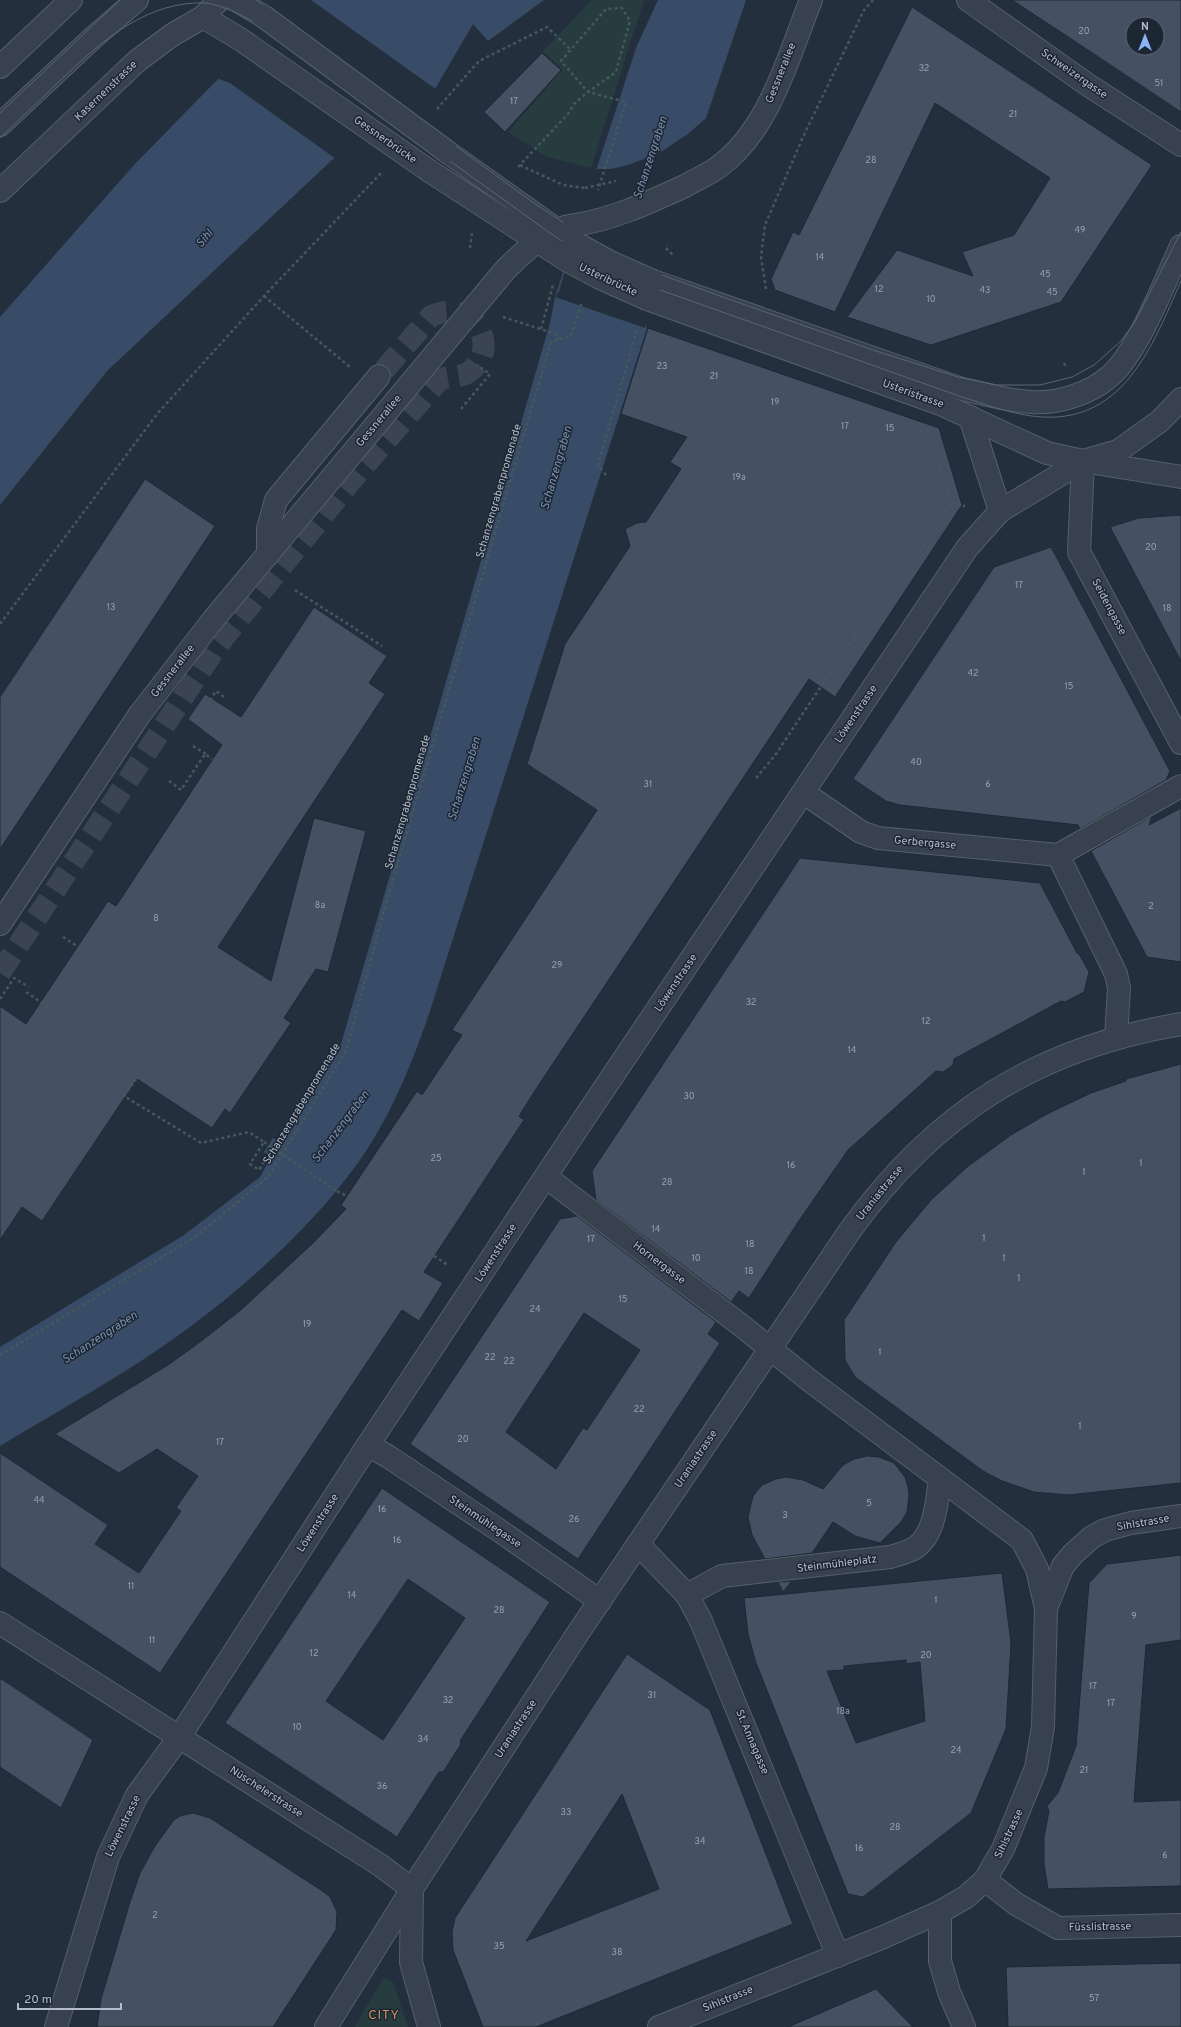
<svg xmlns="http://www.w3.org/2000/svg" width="1181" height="2027" viewBox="0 0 1181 2027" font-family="Overpass,sans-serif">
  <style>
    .green { fill: #263c3f }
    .water { fill: #394c67 }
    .pier { fill: #242f3e }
    .building { fill: #455162; stroke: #1f2835; fill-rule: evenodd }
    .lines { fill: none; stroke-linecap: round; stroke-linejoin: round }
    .minor-tunnel { stroke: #3a4453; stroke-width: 22; stroke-dasharray: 22 11; stroke-linecap: butt }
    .minor-casing { stroke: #565f6c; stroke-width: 24 }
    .path { stroke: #44595c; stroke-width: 2.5; stroke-dasharray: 3 3; stroke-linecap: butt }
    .minor { stroke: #38414e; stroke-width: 22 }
    .tram { stroke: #5a6575; stroke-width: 1 }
    .minor-bridge-casing { stroke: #565f6c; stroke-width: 24; stroke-linecap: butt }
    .path-bridge { stroke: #44595c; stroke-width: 2.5; stroke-dasharray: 3 3; stroke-linecap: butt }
    .minor-bridge { stroke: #38414e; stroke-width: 22 }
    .labels { text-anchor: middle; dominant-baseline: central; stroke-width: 3; stroke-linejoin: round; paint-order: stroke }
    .number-label { font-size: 9px; fill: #98a1af }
    .street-label { font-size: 11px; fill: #b4bcc9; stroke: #1d2633 }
    .water-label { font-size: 12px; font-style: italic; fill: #7c92b1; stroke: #1d2633 }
    .quarter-label { font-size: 13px; letter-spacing: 1px; fill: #d59563; stroke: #1d2633 }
  </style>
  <rect width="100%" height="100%" fill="#242f3e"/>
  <!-- green -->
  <g class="green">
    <polygon points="592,0 644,0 591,168 547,157 508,132 562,70 543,51"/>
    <polygon points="383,1978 393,1982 408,2027 355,2027"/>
  </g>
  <!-- water -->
  <g class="water">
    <polygon points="301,0 544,0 488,41 473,24 435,89 332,160 107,371 0,505 0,317 134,165 219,78"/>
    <path d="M658,0h88l-40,118 -43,140 -4,3 -17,53 5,14 -218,686c-16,46 -34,92 -61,134 -51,78 -138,153 -215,205 -49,33 -102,62 -153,93v-99l184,-112 76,-58 11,-20 -7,-5 9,-14 6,3 3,-3 57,-87 211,-728 5,-26 81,-249z"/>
  </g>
  <!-- pier -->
  <g class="pier">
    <polygon points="298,0 311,0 437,90 336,159 230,83 216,78"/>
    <polygon points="706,118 663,258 659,261 642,314 647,320 645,328 555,297 559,291 568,261 574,230 594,169 611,169 628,165 659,153 688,134"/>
  </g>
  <!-- building -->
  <g class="building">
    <path d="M1012,0h169v112l-87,-58zM1133,24h24v24h-24z"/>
    <polygon points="912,7 1152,165 1061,302 931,345 847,317 897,250 973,276 962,252 1014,235 1050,178 935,103 835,312 775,290 771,279 793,232 799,235"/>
    <polygon points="542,53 561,70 505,132 484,112"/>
    <polygon points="648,328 939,428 962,505 835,697 809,679 538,1086 519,1116 524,1120 424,1272 443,1283 419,1321 402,1310 160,1673 0,1567 0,1453 108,1525 95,1544 139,1573 181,1511 176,1508 198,1476 157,1449 119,1473 55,1434 168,1365 200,1342 242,1309 313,1243 346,1209 341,1205 417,1091 422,1095 462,1035 452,1030 597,810 527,764 565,644 630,546 625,529 637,523 646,522 681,469 670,462 687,437 621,414"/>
    <polygon points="145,479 215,526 0,849 0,697"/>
    <polygon points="1181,515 1181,661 1110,527 1139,518"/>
    <polygon points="1051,547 1170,771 1166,780 1080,829 1078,825 900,805 886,801 853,779 994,567"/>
    <polygon points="314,607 387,656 369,683 385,694 218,947 271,981 314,818 366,831 328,972 316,969 284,1018 291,1023 230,1113 225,1109 212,1128 137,1079 42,1221 22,1207 0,1240 0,1006 26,1024 108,901 116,906 222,745 188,719 205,694 241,717"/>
    <polygon points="1181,808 1181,962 1147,957 1091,851 1152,816 1149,825"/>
    <polygon points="800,858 1040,883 1077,953 1079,954 1089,972 1084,992 1065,1002 1061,1001 954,1059 953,1065 943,1072 936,1071 848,1150 798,1222 749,1298 739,1291 731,1302 596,1200 592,1171"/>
    <polygon points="1181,1064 1181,1483 1068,1495 1034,1492 1002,1481 983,1471 855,1377 845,1360 844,1320 896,1242 931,1200 967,1167 1011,1135 1047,1114 1091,1093 1126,1081 1126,1079"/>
    <path d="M577,1216l139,106 -8,12 12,9 -142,216 -168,-115 150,-225zM584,1313l56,37 -53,80 -4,-2 -27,41 -50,-37z"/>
    <polygon points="867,1456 879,1457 894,1463 905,1477 908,1487 909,1495 907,1512 901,1522 880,1543 855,1536 833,1522 812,1553 765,1559 752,1535 748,1517 753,1496 762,1485 776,1479 786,1477 803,1480 823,1489 843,1465 854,1459"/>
    <path d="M382,1488l168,114 -90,139 1,3 -18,28h-4l-42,65 -172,-114zM408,1579l57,39 -82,122 -57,-39z"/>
    <polygon points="1181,1555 1181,1640 1146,1645 1134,1802 1181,1800 1181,1886 1048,1889 1044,1864 1044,1837 1049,1811 1047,1806 1058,1793 1076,1746 1089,1583 1107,1564"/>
    <path d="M1002,1573l9,70 -5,86 -35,84 -108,84 -15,-3 -92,-231 -8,-29 -4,-36zM906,1660v4l14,-2 5,59 -69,22 -29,-72 17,-1v-4z"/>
    <polygon points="792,1581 783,1592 778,1582"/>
    <path d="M627,1654l83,56 83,214 -257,103h-53l-30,-77 -1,-18 3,-14zM622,1794l37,95 -133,52z"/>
    <polygon points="0,1678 93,1740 61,1808 0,1767"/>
    <polygon points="193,1813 210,1818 324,1892 330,1897 337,1912 336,1930 273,2027 97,2027 101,1999 130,1902 140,1873 155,1846 174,1820 180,1816"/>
    <polygon points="1181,1963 1181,2027 1008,2027 1006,1967"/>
    <polygon points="876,1989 913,2027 788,2027"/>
  </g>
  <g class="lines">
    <!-- minor-tunnel -->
    <path class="minor-tunnel" d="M0,973l217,-327 134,-165 88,-101c10,-5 21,-2 30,-8 33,-24 6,-75 -38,-56l-52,60"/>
    <!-- minor casing -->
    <g class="minor-casing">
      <g id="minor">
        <polyline points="236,0 263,16"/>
        <polyline points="968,0 1088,85 1181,145"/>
        <polyline points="203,17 240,39"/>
        <polyline points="0,67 71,0"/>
        <polyline points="0,125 94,37 137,0"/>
        <polyline points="446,151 567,237"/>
        <polyline points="428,170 568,261"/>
        <path d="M685,186c10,-6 22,-11 32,-18 52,-36 71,-111 94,-168"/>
        <polyline points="0,191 137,61 172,35 203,17 219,0"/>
        <path d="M653,281l309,108c23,5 45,12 69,13 26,2 59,-8 79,-26 28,-24 55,-95 71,-130"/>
        <polyline points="647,299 943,405 1047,453 1083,461 1181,477"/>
        <polyline points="970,417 1000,511"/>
        <polyline points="1083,461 1079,552 1181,743"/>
        <polyline points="268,555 268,529 276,500 379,376"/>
        <polyline points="804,793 861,832 878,838 1058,855 1181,786"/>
        <polyline points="1058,855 1116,974 1119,988 1116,1038"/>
        <path d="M0,924l140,-210 73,-94 293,-351c21,-20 40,-40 69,-44"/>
        <polyline points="546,1177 742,1326 809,1380 1022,1540 1037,1569 1046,1608"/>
        <polyline points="368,1445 389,1457 500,1531 600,1601"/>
        <polyline points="638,1544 687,1595 701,1621 838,1956"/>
        <path d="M687,1595l35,-19 168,-19c7,-2 15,-4 21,-7 24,-11 26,-49 29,-71"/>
        <polyline points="0,1623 380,1865 412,1889"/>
        <polyline points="985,1880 1016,1904 1058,1928 1181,1925"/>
        <polyline points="412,1889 411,1962 429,2027"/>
        <polyline points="940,1912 940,1961 949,1992 964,2027"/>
        <polyline points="56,2027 108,1857 137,1795 180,1736 368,1445 575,1132 967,548 1000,511 1083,461 1118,451 1160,421 1181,399"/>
        <path d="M326,2027l86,-138 166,-256 271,-401c85,-119 188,-184 332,-208"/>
        <polyline points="659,2027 881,1938 940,1912 966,1897 985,1880 1003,1849 1036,1768 1043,1727 1046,1608 1063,1566 1073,1554 1092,1537 1105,1530 1131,1523 1181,1516"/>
      </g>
    </g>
    <!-- path -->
    <g class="path">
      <polyline points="437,109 479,61 547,27 570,49"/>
      <polyline points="520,165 563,185 585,188"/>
      <polyline points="518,167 568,114 574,104 588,92 616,72 630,21 622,8 606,9 561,61 588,92 626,102 598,190"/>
      <polyline points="470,248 472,233"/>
      <polyline points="666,248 674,256"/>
      <polyline points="766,289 761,257 765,225 803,137 864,10 873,0"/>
      <polyline points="264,296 350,367"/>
      <polyline points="503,317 556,334 559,340"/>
      <polyline points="541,329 553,285"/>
      <polyline points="1064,363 1066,368"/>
      <polyline points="461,409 490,374 477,365"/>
      <polyline points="890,428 892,422"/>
      <polyline points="606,475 598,465 638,327"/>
      <polyline points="951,504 965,506"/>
      <polyline points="295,590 382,646"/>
      <polyline points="0,624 157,414 264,296 381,173"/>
      <polyline points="853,639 866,647"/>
      <polyline points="193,719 196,722 216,691 224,697"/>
      <polyline points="193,746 206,754"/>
      <polyline points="756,778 776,754 891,581 904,576 951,504 931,436 892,422"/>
      <polyline points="169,781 181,790 205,754 212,759"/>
      <polyline points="63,937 77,946"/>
      <polyline points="26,992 48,1007"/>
      <polyline points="0,999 14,978 29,987"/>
      <polyline points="136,1079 124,1096 201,1143 249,1132 264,1142 250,1164 259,1170 273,1147 282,1152"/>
      <polyline points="337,1191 347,1196"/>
      <polyline points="434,1256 449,1266"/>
      <polyline points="0,1355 195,1237 268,1177 346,1051 386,904 551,342 571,336 582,302"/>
    </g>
    <!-- minor -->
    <use href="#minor" class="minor"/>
    <!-- tram -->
    <g class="tram">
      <polyline points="256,0 531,201 603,249 637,266 720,296 876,351 958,377 997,385 1040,385 1072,377 1094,365 1120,342 1135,322 1181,232"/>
      <polyline points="0,113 120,0"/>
      <path d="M0,138c22,-21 44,-42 66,-63 38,-36 83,-75 141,-72 25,5 46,18 68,32l275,198 47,31 35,16 330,117c23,7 46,16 70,19 90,12 120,-69 149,-135"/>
    </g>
    <!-- minor-bridge casing -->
    <g class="minor-bridge-casing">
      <g id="minor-bridge">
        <polyline points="263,16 446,151"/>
        <polyline points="240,39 428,170"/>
        <path d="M575,225c39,-6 75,-23 110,-39"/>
        <polyline points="574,242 610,262 653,281"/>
        <polyline points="568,261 600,278 647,299"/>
      </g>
    </g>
    <!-- path-bridge -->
    <g class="path-bridge">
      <polyline points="585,188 616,181"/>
      <polyline points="264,1142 337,1191"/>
    </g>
    <!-- minor-bridge -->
    <use href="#minor-bridge" class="minor-bridge"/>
  </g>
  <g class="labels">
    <!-- number labels -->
    <g class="number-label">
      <text x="1084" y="31">20</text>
      <text x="924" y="68">32</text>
      <text x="1159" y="83">51</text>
      <text x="514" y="101">17</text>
      <text x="1013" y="114">21</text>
      <text x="871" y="160">28</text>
      <text x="1080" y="230">49</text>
      <text x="820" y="257">14</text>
      <text x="1045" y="274">45</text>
      <text x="879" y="289">12</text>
      <text x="985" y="290">43</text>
      <text x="1052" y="292">45</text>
      <text x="931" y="299">10</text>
      <text x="662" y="366">23</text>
      <text x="714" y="376">21</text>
      <text x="775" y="402">19</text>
      <text x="845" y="426">17</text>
      <text x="890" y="428">15</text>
      <text x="739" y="477">19a</text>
      <text x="1151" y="547">20</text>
      <text x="1019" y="585">17</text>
      <text x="111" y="607">13</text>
      <text x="1167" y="608">18</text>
      <text x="973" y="673">42</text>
      <text x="1069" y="686">15</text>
      <text x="916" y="762">40</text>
      <text x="648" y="784">31</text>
      <text x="988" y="784">6</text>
      <text x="320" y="905">8a</text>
      <text x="1151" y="906">2</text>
      <text x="156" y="918">8</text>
      <text x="557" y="965">29</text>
      <text x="751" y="1002">32</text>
      <text x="926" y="1021">12</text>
      <text x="852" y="1050">14</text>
      <text x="689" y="1096">30</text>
      <text x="436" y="1158">25</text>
      <text x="1141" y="1163">1</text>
      <text x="791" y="1165">16</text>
      <text x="1084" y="1172">1</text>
      <text x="667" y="1182">28</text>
      <text x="656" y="1229">14</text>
      <text x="984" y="1238">1</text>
      <text x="591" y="1239">17</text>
      <text x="750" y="1244">18</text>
      <text x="696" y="1258">10</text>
      <text x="1004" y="1258">1</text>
      <text x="749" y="1271">18</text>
      <text x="1019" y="1278">1</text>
      <text x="623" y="1299">15</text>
      <text x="535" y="1309">24</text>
      <text x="307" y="1324">19</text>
      <text x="880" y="1352">1</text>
      <text x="490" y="1357">22</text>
      <text x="509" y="1361">22</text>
      <text x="639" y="1409">22</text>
      <text x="1080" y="1426">1</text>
      <text x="463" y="1439">20</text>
      <text x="220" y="1442">17</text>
      <text x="39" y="1500">44</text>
      <text x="869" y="1503">5</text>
      <text x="382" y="1509">16</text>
      <text x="785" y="1515">3</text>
      <text x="574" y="1519">26</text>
      <text x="397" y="1540">16</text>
      <text x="131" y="1586">11</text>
      <text x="352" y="1595">14</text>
      <text x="936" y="1600">1</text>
      <text x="499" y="1610">28</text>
      <text x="1134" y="1616">9</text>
      <text x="152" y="1640">11</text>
      <text x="314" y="1653">12</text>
      <text x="926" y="1655">20</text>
      <text x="1093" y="1686">17</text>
      <text x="652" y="1695">31</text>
      <text x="448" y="1700">32</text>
      <text x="1111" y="1703">17</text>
      <text x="843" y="1711">18a</text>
      <text x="297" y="1727">10</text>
      <text x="423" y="1739">34</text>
      <text x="956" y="1750">24</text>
      <text x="1084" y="1770">21</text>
      <text x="382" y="1786">36</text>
      <text x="566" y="1812">33</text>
      <text x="895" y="1827">28</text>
      <text x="700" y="1841">34</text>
      <text x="859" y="1848">16</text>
      <text x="1165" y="1855">6</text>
      <text x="155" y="1915">2</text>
      <text x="499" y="1946">35</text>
      <text x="617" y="1952">38</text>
      <text x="1094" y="1998">57</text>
    </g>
    <!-- street labels -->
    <g class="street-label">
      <text transform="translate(781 73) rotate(-68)">Gessnerallee</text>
      <text transform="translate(1074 74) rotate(35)">Schweizergasse</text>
      <text transform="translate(106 91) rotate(-44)">Kasernenstrasse</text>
      <text transform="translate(385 140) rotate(35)">Gessnerbrücke</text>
      <text transform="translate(608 280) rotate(25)">Usteribrücke</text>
      <text transform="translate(913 394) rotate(20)">Usteristrasse</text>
      <text transform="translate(379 421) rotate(-50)">Gessnerallee</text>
      <text transform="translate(499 491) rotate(-74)">Schanzengrabenpromenade</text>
      <text transform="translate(1109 607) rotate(62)">Seidengasse</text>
      <text transform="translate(173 671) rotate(-52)">Gessnerallee</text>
      <text transform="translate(856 714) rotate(-56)">Löwenstrasse</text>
      <text transform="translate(408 802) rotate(-74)">Schanzengrabenpromenade</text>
      <text transform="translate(925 843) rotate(5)">Gerbergasse</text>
      <text transform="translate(676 983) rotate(-56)">Löwenstrasse</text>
      <text transform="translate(302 1104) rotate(-59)">Schanzengrabenpromenade</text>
      <text transform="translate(880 1193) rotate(-51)">Uraniastrasse</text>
      <text transform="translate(496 1253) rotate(-57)">Löwenstrasse</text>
      <text transform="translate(659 1263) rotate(37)">Hornergasse</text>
      <text transform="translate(696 1459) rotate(-56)">Uraniastrasse</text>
      <text transform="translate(485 1522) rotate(34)">Steinmühlegasse</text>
      <text transform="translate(318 1523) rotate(-57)">Löwenstrasse</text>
      <text transform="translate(1143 1523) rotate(-10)">Sihlstrasse</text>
      <text transform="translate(837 1564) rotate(-7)">Steinmühleplatz</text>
      <text transform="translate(516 1729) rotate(-57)">Uraniastrasse</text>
      <text transform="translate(752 1742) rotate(67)">St. Annagasse</text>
      <text transform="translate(266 1792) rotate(33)">Nüschelerstrasse</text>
      <text transform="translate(123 1826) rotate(-64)">Löwenstrasse</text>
      <text transform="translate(1009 1834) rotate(-65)">Sihlstrasse</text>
      <text transform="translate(1100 1927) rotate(-1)">Füsslistrasse</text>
      <text transform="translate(728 1999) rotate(-22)">Sihlstrasse</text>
    </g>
    <!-- water labels -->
    <g class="water-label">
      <text transform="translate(651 158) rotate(-72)">Schanzengraben</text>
      <text transform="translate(205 239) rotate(-49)">Sihl</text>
      <text transform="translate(557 468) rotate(-74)">Schanzengraben</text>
      <text transform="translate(465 779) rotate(-73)">Schanzengraben</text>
      <text transform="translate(341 1127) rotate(-53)">Schanzengraben</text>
      <text transform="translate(100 1338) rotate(-33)">Schanzengraben</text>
    </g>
    <!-- quarter labels -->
    <g class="quarter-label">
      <text x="384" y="2016">CITY</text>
    </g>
  </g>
  <!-- north arrow -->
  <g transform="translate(1145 36)"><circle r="19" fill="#1d2633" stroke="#59626f"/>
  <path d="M0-3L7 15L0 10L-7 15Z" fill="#8ab4f8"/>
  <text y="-6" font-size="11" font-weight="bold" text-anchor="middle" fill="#b4bcc9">N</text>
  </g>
  <!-- scale -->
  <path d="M18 2003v6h103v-6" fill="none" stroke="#b4bcc9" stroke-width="2"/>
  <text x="24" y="2003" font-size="12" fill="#b4bcc9" stroke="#1d2633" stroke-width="3" paint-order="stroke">20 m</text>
</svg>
